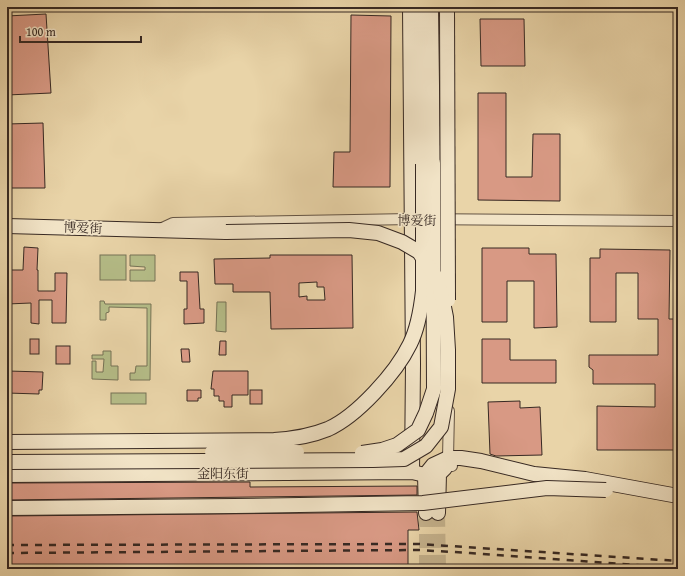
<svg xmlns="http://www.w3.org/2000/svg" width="685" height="576" viewBox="0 0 685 576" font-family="'Gentium Book Plus','Noto Serif SC',serif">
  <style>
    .green { fill: #b5bd88; stroke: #767356 }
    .building { fill: #d89984; stroke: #372923; fill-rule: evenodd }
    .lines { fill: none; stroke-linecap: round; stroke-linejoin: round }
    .secondary-tunnel { stroke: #c5b28d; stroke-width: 14; stroke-dasharray: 14 7; stroke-linecap: butt }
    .street-casing { stroke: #645444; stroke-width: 12 }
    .secondary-casing { stroke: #372923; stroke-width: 16 }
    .street { stroke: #f1e3c6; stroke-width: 10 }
    .secondary { stroke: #f1e3c6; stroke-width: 14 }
    .rail { stroke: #372923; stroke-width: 2.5; stroke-dasharray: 7 7; stroke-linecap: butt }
    .secondary-bridge-casing { stroke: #372923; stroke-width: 16; stroke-linecap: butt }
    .secondary-bridge { stroke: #f1e3c6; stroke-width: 14 }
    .labels { text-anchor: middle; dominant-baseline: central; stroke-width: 3.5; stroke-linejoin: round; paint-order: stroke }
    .street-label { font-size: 13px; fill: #372923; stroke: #f1e3c6 }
  </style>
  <rect width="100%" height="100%" fill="#e9d4a8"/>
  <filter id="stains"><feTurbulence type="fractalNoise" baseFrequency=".005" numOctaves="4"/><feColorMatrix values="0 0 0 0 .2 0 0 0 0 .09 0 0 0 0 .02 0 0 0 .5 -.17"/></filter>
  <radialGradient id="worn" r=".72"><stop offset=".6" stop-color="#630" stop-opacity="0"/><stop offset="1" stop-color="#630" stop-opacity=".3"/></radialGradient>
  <!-- green -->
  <g class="green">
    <rect x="100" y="255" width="26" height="25"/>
    <polygon points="130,255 155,255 155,281 130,281 130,270 145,270 145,267 130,266"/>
    <polygon points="100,301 104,301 105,304 151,304 150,380 130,380 130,373 135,373 136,366 147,366 147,308 109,307 109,312 106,313 106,320 100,320"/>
    <polygon points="217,302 226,302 226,332 216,331"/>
    <polygon points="103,351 111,351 111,366 118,366 118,380 92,379 92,361 96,361 96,372 103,372 104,359 92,359 92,355 103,355"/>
    <rect x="111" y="393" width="35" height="11"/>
  </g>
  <!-- building -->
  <g class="building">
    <polygon points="46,14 51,93 7,95 7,16"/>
    <polygon points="351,15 391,16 390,187 333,187 334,152 350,152"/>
    <polygon points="480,19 524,19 525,66 481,66"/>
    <polygon points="478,93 506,93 506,177 532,177 533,134 560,134 560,201 478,200"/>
    <polygon points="43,123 45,188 7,188 7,124"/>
    <polygon points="24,247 38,248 37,270 38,270 38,291 55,291 55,273 67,273 66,323 52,323 52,300 39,300 39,324 31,323 31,303 7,304 7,279 10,279 10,270 23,270"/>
    <polygon points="482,248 529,248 529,254 556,254 557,327 534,328 534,281 507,281 507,322 482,322"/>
    <polygon points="600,249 670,250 669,319 678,319 678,450 597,450 597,406 655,407 655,384 593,384 593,370 589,367 589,355 658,355 658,319 638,319 638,273 616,273 616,322 590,322 590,258 600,258"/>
    <path d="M270,255h82l1,73 -82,1 -1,-37h-37v-8h-18l-1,-25 56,-1zM317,282v5h7l1,13h-18v-4l-8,1v-14z"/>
    <polygon points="180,272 198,272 200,309 204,309 204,323 184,324 184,309 187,309 187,281 180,281"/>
    <rect x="30" y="339" width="9" height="15"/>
    <polygon points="482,339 510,339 510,360 556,360 556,383 482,383"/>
    <polygon points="220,341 226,341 226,355 219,355"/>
    <rect x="56" y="346" width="14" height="18"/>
    <polygon points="181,349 189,349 190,362 182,362"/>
    <polygon points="8,371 43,372 42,390 39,390 39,394 7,393"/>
    <polygon points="213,371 248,371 248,395 232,395 232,407 224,407 224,401 219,401 219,396 214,396 214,389 211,389"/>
    <polygon points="187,390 201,390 201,398 198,398 198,401 187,401"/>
    <rect x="250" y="390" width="12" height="14"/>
    <polygon points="520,401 520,408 540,407 542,455 496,456 490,454 488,402"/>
    <polygon points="250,482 250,487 417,486 417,495 7,500 7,483"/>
    <polygon points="417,512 419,530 408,530 408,569 7,569 7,516"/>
  </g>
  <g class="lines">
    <!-- secondary-tunnel -->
    <g class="secondary-tunnel">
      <polyline points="426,513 426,569"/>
      <polyline points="438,513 439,569"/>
    </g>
    <!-- street casing -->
    <g class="street-casing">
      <g id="street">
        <polyline points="160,229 173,223 411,219 678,221"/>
        <polyline points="449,411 448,458 452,466"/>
      </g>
    </g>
    <!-- secondary casing -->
    <g class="secondary-casing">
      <g id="secondary">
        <polyline points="410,7 413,364 412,472"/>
        <polyline points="421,7 423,164"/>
        <polyline points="431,7 433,163"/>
        <polyline points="7,226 226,232"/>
        <polyline points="7,475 412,472 425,475 439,474"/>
        <polyline points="426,513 425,475 433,465 448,458 461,458 481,461 534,474 585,479 678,496"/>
        <polyline points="438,513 439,474 445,468"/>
      </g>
    </g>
    <!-- street -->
    <use href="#street" class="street"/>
    <!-- secondary -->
    <use href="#secondary" class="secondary"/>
    <!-- rail -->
    <g class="rail">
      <polyline points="7,545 419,544 678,561"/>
      <polyline points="7,553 419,550 470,553 678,568"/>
    </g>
    <!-- secondary-bridge casing -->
    <g class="secondary-bridge-casing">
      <g id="secondary-bridge">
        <polyline points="447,7 448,300"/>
        <path d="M7,442l267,-2c18,-1 37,-4 54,-11 29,-13 68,-56 82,-85 8,-16 11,-35 13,-53v-127"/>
        <polyline points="212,452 297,452"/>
        <polyline points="362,453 382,450 397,445 418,430 426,413 434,389 433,163"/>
        <polyline points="7,462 373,460 404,459 426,446 441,427 448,389 448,350 446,317 442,297 437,279 419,252 402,242 378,233 349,230 226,232"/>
        <polyline points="7,508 234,506 423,503 547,488 606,490"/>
      </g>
    </g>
    <!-- secondary-bridge -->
    <use href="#secondary-bridge" class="secondary-bridge"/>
  </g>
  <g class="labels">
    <!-- street labels -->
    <g class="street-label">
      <text x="417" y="220">博爱街</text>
      <text transform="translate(83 228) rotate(2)">博爱街</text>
      <text x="223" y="473">金阳东街</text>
    </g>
  </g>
  <!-- margin -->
  <rect width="685" height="576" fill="none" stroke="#e9d4a8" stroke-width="24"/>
  <rect x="8" y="8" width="669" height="560" fill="none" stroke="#372923" stroke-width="2"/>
  <rect x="12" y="12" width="661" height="552" fill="none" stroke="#372923"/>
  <!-- scale -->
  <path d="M20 36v6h121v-6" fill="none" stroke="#372923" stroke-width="2"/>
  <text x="26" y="36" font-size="12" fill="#372923" stroke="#f1e3c6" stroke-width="3" paint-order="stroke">100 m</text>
  <rect width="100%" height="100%" filter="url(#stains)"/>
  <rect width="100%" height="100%" fill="url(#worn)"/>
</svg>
